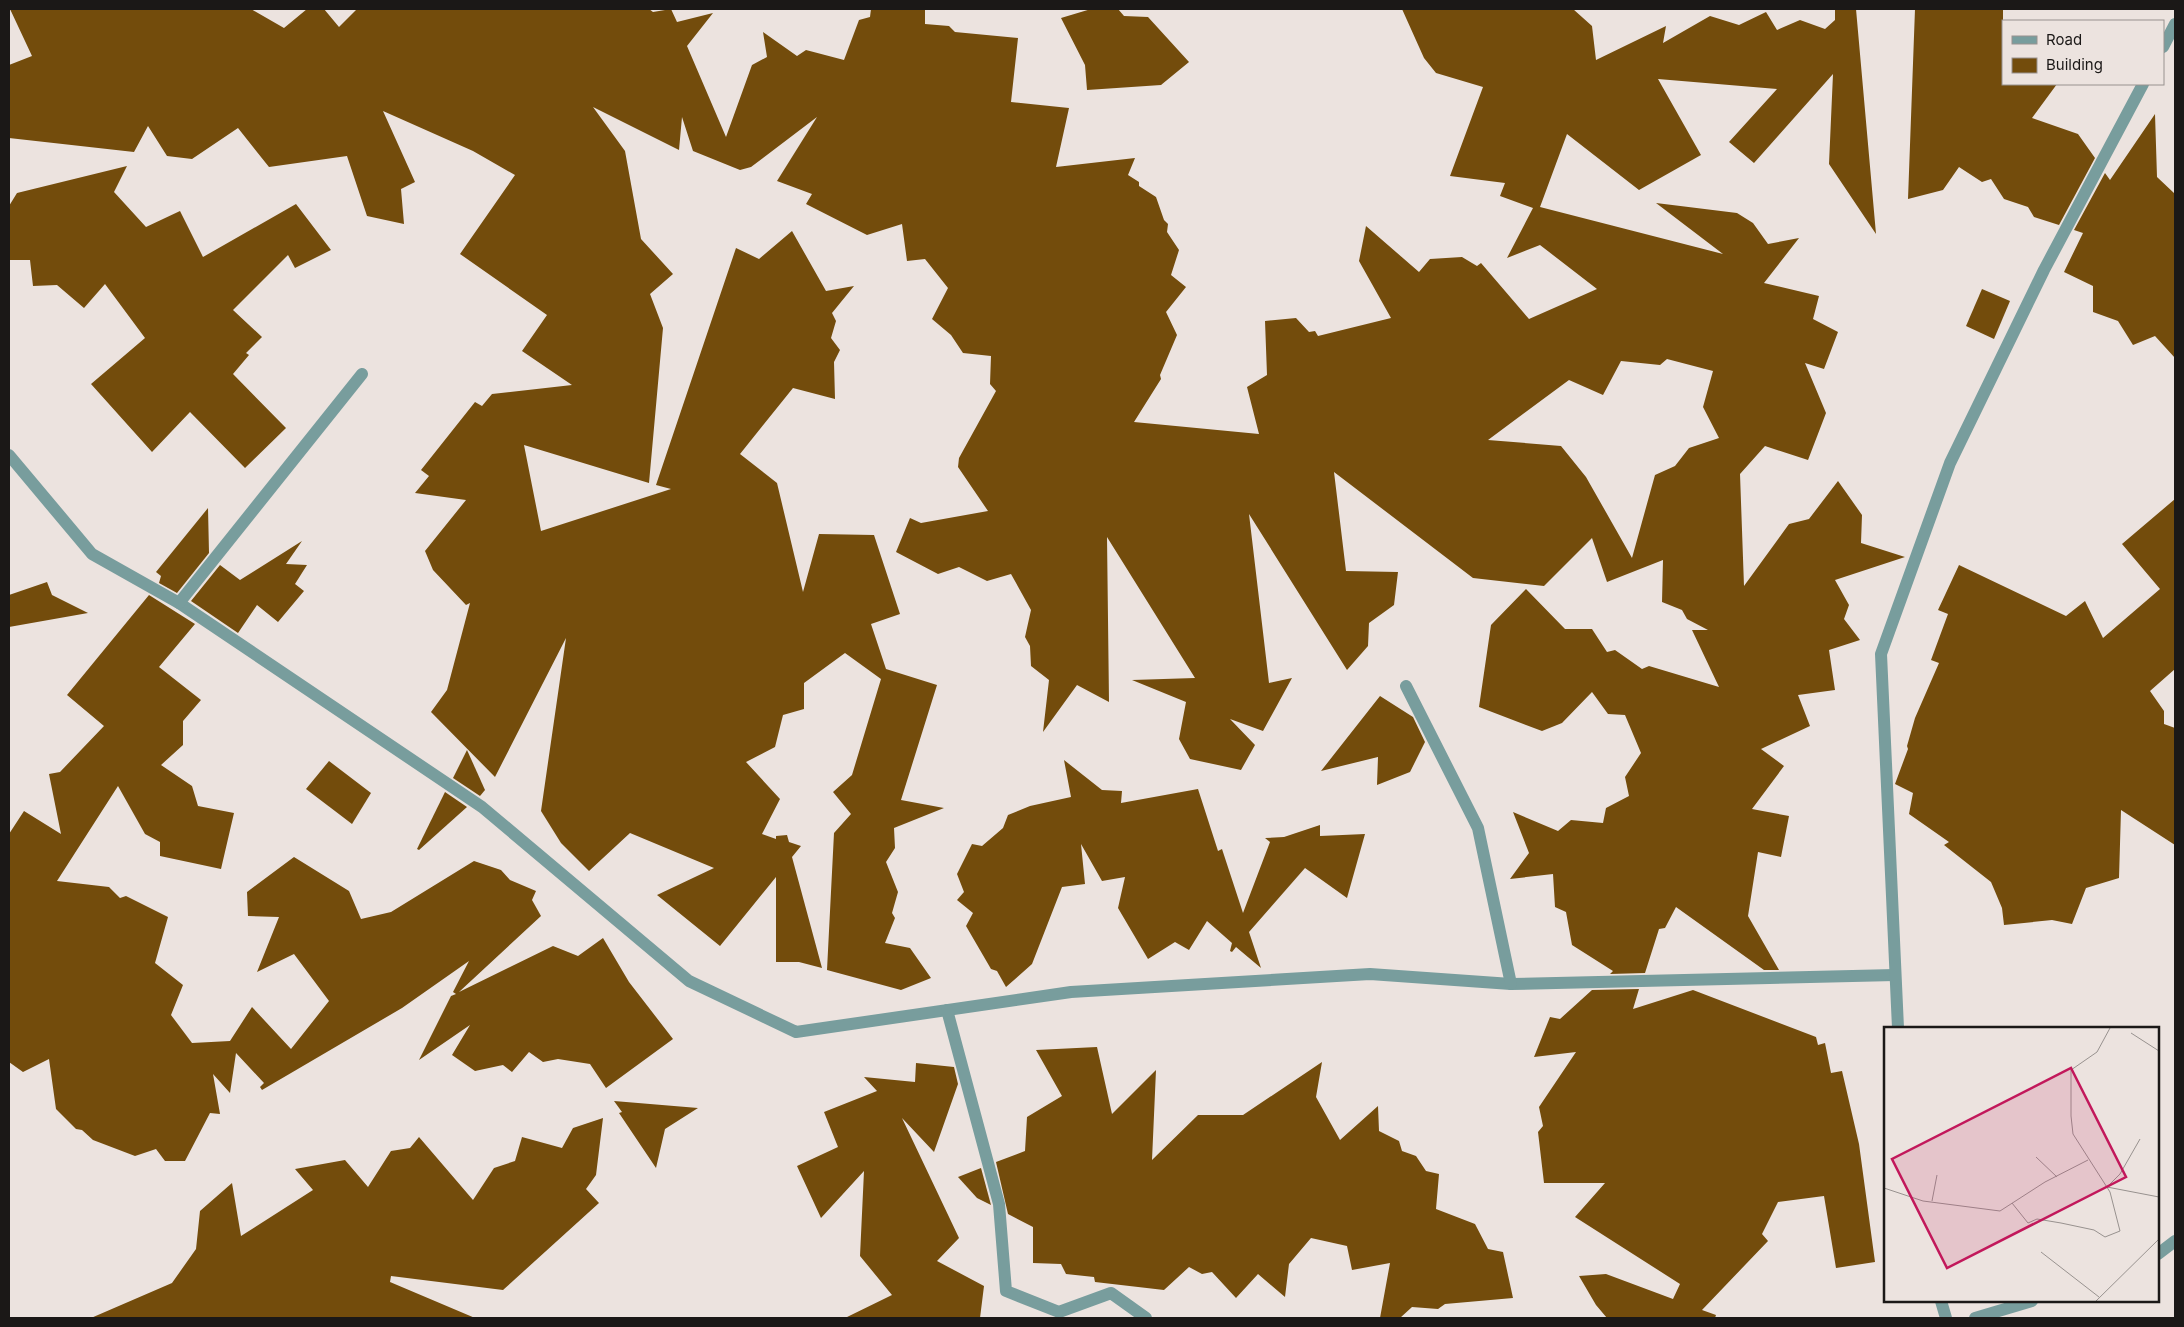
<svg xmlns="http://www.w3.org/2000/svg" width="2184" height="1327" viewBox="0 0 2184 1327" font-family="Inter,sans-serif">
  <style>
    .building { fill: #734c0c; fill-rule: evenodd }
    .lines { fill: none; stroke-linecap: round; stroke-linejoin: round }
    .minor { stroke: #789d9d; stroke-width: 12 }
    .inset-road { fill: none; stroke: #98928f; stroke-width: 1 }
    .view { fill: #c2185b; fill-opacity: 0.15; stroke: #c2185b; stroke-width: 2.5 }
    .inset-edge { fill: none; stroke: #1b1817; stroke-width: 2.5 }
  </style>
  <rect width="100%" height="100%" fill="#ece3df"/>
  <!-- building -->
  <g class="building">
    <path d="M10,9h241l33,19 23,-19h17l15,18 18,-18h292l4,3 18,-3 6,13 36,-9 -26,33 39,91 26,-72 15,-8 -4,-25 34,24 9,-6 38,10 15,-40 11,-3 1,-8h54v15l24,2 6,6 63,6 -7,64 58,6 -13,59 79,-9 -7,17 11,7v4l17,11 8,23 4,4 -1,8 12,18 -8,25 15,12 -20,25 11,23 -17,40 1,4 -27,43 125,12 -12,-47 20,-12 -2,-54 31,-3 13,14 6,-1 3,5 73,-18 -32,-57 7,-35 53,46 11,-13 32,-2 15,9 4,-3 48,56 68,-30 -57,-44 -33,13 26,-50 -33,-12 5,-13 -55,-7 33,-89 -47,-14 -12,-15 -22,-49h171l19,17 4,34 70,-34 -3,17 47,-27 29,9 27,-13 11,18 23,-10 25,9 10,-9v-10l21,-1 20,225 -47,-70 4,-90 -79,89 -25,-21 48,-53 -119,-10 43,76 -62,35 -72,-56 -27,73 183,47 -67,-51 81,10 16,10 15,21 31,-6 -35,45 55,13 -6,23 25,13 -14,37 -19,-6 21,50 -18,47 -43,-14 -25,28 4,112 45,-62 20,-5 29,-38 24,34 -1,28 44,14 -70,23 14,25 -5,14 16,21 -31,10 6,40 -37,5 12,31 -49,23 23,17 -32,43 37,7 -8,41 -23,-5 -10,64 31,54h-15l-88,-63 -11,21 -6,1 -14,44 -35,1 3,-3 -41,-26 -6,-33 -11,-5 -2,-33 -43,5 19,-26 -16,-41 45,19 13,-11 32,3 3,-15 23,-12 -4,-19 16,-24 -16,-38 -17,-1 -16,-22 -30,31 -20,8 -63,-24 12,-82 35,-36 39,40h27l15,23 8,-2 27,19 7,-3 70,21 -27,-57h16l-21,-11 -5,-9 -20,-8 1,-42 -56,22 -15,-44 -48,48 -71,-8 -139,-106 12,99 52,1 -4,33 -25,18 -1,23 -21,24 -98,-156 20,169 23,-5 -29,53 -33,-12 25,26 -14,25 -51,-11 -11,-20 7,-37 -54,-22 63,-2 -88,-141 2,165 -32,-17 -34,47 6,-52 -18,-14 -1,-20 -5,-9 6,-27 -20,-36 -24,7 -28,-14 -21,7 -42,-22 14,-34 11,5 67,-12 -30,-44 1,-9 37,-67 -6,-7 1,-28 -28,-3 -12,-18 -19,-16 16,-31 -23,-29 -18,2 -5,-37 -35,11 -61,-31 6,-10 -35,-13 40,-64 -66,50 -11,3 -47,-19 -11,-34 -3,33 -86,-43 32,44 16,88 32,35 -23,20 13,34 -14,155 -125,-38 17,86 130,-42 -15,-4 80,-237 23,11 33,-28 34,60 28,-5 -22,27 4,8 -5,17 9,12 -6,12 1,37 -42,-11 -53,66 37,29 26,109 16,-58 55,1 26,79 -29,10 15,45 51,16 -36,115 43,8 -50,20 1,20 -9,14 12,30 -6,21 3,5 -10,25 25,5 21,30 -30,12 -74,-20 7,-137 17,-19 -18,-22 19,-17 29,-96 -36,-26 -41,30v26l-21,6 -8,32 -29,15 34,37 -18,35 14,5v-3l11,-1 2,7 12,4 -9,11 30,111 -23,-6h-23v-85l-56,69 -63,-51 57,-27 -84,-35 -41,38 -28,-28 -20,-32 25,-173 -71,139 -64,-65 16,-22 23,-87 -4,2 -33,-35 -8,-19 41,-51 -51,-7 14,-17 -8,-6 54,-68 7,4 10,-12 80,-9 -50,-34 25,-36 -87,-61 55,-79 -42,-24 -90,-40 32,71 -14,7 3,35 -37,-8 -20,-60 -78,11 -31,-39 -46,31 -25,-3 -19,-30 -14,26 -125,-14v-73l23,-9zM1667,359l46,12 -10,36 16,31 -30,10 -14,18 -20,9 -23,83 -46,-81 -25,-31 -73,-6 81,-60 34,15 18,-34 39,4z"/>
    <polygon points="1091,9 1118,9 1124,16 1148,17 1189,62 1161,85 1087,90 1085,65 1061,18"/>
    <polygon points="1915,9 2003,9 2003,84 2057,84 2032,118 2078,134 2095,158 2059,225 2034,217 2028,207 2004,199 1991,179 1982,182 1959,167 1943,190 1908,199"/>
    <polygon points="2155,114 2157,177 2175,194 2175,358 2155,336 2133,345 2118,321 2093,312 2093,286 2064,272 2083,233 2074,230 2105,173 2110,180"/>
    <polygon points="127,166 114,192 146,227 180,211 203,257 296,204 331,250 295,268 288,255 233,310 262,337 246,353 249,355 233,374 286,428 245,468 190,412 152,452 91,384 145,338 105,284 84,308 57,285 33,286 30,260 9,260 9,206 17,193"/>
    <polygon points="1982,289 2010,301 1994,339 1966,326"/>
    <polygon points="2175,499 2175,669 2150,691 2164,711 2164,724 2175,728 2175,845 2121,810 2119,878 2086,888 2072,924 2052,920 2004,925 2002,908 1991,882 1944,845 1949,842 1909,814 1913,793 1895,784 1908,749 1907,746 1915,718 1939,663 1931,660 1948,614 1938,610 1959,565 2066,616 2085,601 2103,638 2160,589 2122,544"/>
    <polygon points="208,508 209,553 177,593 159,583 161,576 156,572"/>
    <polygon points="302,541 286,564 307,565 295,584 304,591 278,622 257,605 238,633 191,601 220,565 240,580"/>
    <polygon points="47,582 52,595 88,613 9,627 9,595"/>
    <polygon points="149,595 195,624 159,667 201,700 183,721 183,745 161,765 192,786 198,806 234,813 221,869 160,856 160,842 145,834 118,786 57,881 109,887 120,898 126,896 168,917 155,963 183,985 171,1015 192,1043 230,1041 252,1007 291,1049 329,1001 294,954 257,972 279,917 248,916 247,892 294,857 349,891 361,919 391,912 474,861 501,870 510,880 536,891 532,900 541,916 459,992 553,946 578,956 603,938 629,982 673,1039 606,1088 590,1064 558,1059 543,1062 529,1052 512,1072 503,1065 475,1071 452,1055 470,1025 419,1060 451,996 456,994 453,992 469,961 402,1008 262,1090 260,1087 264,1083 236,1053 230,1093 213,1074 220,1114 210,1113 185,1161 165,1161 156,1149 135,1156 93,1140 82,1130 76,1129 56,1109 49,1059 23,1072 9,1062 9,834 24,811 61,834 49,774 60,772 104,726 67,695"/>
    <polygon points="1380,696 1413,717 1425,742 1410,772 1377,785 1378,757 1321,771"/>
    <polygon points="467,750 485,790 480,796 453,778"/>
    <polygon points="1064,760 1102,790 1122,791 1121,803 1198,789 1218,851 1222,849 1243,913 1270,842 1265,838 1284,837 1320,825 1320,836 1365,834 1347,898 1305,868 1249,932 1261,968 1236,947 1232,952 1230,951 1232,943 1207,921 1189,950 1175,942 1148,959 1118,908 1125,877 1102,881 1081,844 1085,884 1062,887 1032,964 1006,987 997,971 991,969 966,926 973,913 957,900 964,892 957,874 972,844 982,846 1003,828 1008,815 1030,806 1071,797"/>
    <polygon points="329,761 371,793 352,824 306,789"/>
    <polygon points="445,792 467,807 419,850 417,849"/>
    <polygon points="1639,989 1633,1009 1693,990 1816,1037 1818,1045 1825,1043 1831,1073 1842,1071 1859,1144 1875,1262 1836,1268 1824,1196 1778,1202 1762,1234 1768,1241 1702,1310 1716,1315 1715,1318 1607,1318 1596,1305 1579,1276 1606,1274 1673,1299 1680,1284 1575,1217 1605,1183 1544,1183 1538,1132 1543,1126 1539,1107 1576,1052 1534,1057 1550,1017 1560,1019 1592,990"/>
    <polygon points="1097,1047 1112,1114 1156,1070 1152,1160 1198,1115 1243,1115 1322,1062 1316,1097 1340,1140 1378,1106 1379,1131 1399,1141 1402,1151 1416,1156 1426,1171 1439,1174 1436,1209 1475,1224 1488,1249 1503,1252 1513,1298 1445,1304 1438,1309 1412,1307 1400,1318 1380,1318 1390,1263 1352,1270 1347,1246 1311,1238 1289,1264 1285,1297 1258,1274 1236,1298 1212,1272 1202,1274 1189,1267 1164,1290 1095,1282 1094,1277 1066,1274 1061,1264 1033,1263 1033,1227 1008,1214 996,1162 1025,1151 1027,1117 1062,1096 1036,1050"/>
    <polygon points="916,1063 954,1067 958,1084 934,1152 902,1118 959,1238 937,1261 984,1286 980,1318 845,1318 892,1295 860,1256 864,1171 821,1218 797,1166 838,1147 824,1112 877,1091 864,1077 915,1082"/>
    <polygon points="614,1101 698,1108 665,1129 656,1168 619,1113 622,1112"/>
    <polygon points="603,1118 596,1175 586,1189 599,1203 503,1290 391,1276 390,1282 475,1318 91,1318 172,1283 196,1249 200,1211 232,1183 241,1236 313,1190 295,1169 345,1160 368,1187 391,1151 410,1148 419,1137 473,1200 494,1168 515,1161 522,1137 562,1148 573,1128"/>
    <polygon points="981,1168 991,1205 977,1198 958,1177"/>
  </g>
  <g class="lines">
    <!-- minor -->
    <g class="minor">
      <polyline points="2163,47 2175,24"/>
      <polyline points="9,455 92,554 179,603 482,807 689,981 796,1032 1071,992 1370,974 1511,984 1895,975"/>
      <polyline points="179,603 362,374"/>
      <polyline points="1406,686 1478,828 1511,984"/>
      <polyline points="947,1010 999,1204 1006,1291 1059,1312 1111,1293 1146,1318"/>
      <polyline points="1898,1028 1881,654 1950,463 2044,270 2143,84"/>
      <polyline points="2158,1254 2175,1241"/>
      <polyline points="1941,1301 1946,1318"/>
      <polyline points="1975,1318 2032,1301"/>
    </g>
  </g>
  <!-- overview -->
  <g transform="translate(1884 1027)">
    <rect width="275" height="275" fill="#ece3df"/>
    <path class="inset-road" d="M247,6l28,18M256,112l-20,35 -13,13 52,10M152,130l21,20M0,161l39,13 77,10 45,-29 43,-22M48,174l5,-26M128,176l16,20 9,-4 24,4 33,7 11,7 15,-6 -10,-39 -37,-58 -2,-18v-46l26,-18 13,-24M157,225l58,45M212,274l63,-62"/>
    <path class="view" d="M187,41l55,109 -179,91 -55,-109z"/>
    <rect width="275" height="275" class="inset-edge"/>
  </g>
  <!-- border -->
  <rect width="2184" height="1327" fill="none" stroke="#1b1817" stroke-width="20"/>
  <!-- legend -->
  <rect x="2002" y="20" width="162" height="65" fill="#ece3df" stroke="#98928f"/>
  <rect x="2012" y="36" width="25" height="8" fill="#789d9d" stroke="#98928f"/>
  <text x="2046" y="45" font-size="15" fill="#1b1817">Road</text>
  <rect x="2012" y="58" width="25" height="15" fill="#734c0c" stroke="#98928f"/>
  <text x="2046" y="70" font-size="15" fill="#1b1817">Building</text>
</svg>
